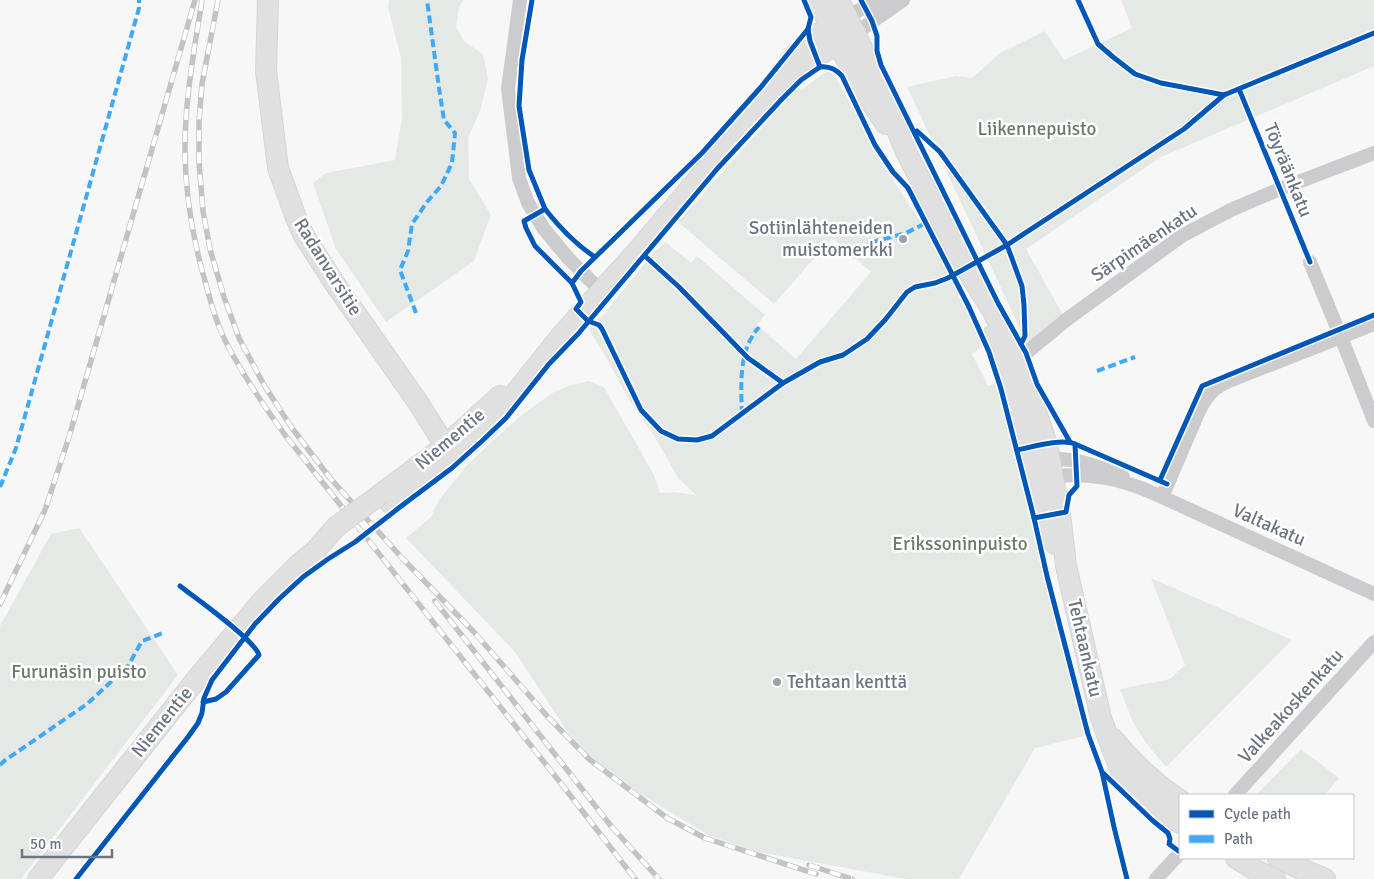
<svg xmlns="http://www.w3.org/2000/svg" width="1374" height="879" viewBox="0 0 1374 879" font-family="Signika,sans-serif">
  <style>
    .green { fill: #e5e9e5 }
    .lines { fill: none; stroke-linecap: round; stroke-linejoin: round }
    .secondary-casing { stroke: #d4d5d5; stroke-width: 22 }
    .street { stroke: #ccccce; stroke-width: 14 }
    .secondary { stroke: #e0e0e1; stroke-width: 20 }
    .rail-casing { stroke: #c2c3c4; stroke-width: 5.5 }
    .rail { stroke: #fff; stroke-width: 4; stroke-dasharray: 11; stroke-linecap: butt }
    .secondary-bridge-casing { stroke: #d4d5d5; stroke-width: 22; stroke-linecap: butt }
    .secondary-bridge { stroke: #e0e0e1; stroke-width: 20 }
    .quiet { stroke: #3fa9f5; stroke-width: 4; stroke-dasharray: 8 4; stroke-linecap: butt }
    .cycleway-casing { stroke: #fff; stroke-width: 8 }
    .cycleway { stroke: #0057b8; stroke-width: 5 }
    .poi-dot { fill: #9ca2ac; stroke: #fff; stroke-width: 2 }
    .labels { text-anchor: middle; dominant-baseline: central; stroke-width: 5; stroke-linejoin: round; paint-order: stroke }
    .park-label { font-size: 19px; fill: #6a7b69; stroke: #fff }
    .street-label { font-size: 19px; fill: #6b7583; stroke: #fff }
    .poi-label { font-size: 19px; fill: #6b7583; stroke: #fff; text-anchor: end }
  </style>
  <rect width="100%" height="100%" fill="#f7f7f7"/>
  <!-- green -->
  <g class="green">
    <polygon points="389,0 463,0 459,7 456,27 465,42 483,54 488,78 480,111 468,138 469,179 491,215 474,261 386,322 336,249 313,183 326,173 395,160 402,118 401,58 388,7"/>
    <polygon points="1121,0 1374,0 1374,66 1161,157 1026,249 1066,320 1030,350 907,87 956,76 972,78 1000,53 1045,31 1064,60 1132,28"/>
    <polygon points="830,69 850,101 877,156 945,259 982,347 972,354 988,386 996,383 1085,736 1035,748 959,879 906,879 758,852 708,835 641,794 590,756 567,731 515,652 406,538 431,517 439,500 468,464 518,418 552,393 568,386 589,381 604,387 654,475 660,493 674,492 696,495 678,478 655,437 631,403 607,359 589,329 605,313 654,252 666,242 691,263 697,256 765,315 757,325 796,359 871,272 832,238 774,304 678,222 798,87 802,89"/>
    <polygon points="79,528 178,675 21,879 0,879 0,626 51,534"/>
    <polygon points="1151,578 1292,640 1166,767 1146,743 1132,720 1120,689 1170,679 1185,665"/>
    <polygon points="1301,749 1339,778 1325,795 1256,795"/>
  </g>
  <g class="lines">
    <!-- secondary casing -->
    <g class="secondary-casing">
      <g id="secondary">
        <polyline points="268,0 266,71 278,168 295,215 303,234 333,281 417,401 453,458"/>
        <polyline points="818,0 838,44 862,89 886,124"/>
        <polyline points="839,0 870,64 906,152 969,273 992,310 1018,360 1044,435 1049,454 1061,522 1066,566 1101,718 1113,751 1121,770 1136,789 1158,808 1180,823"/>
        <polyline points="781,76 795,55 829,25 840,19"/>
        <polyline points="993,335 1010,380 1020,412 1049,530 1055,544"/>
        <polyline points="382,493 445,446 500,396"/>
        <polyline points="390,503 434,473 461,451 490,425 560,337 601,291 633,256 752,115 792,74 822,53 856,33"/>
        <path d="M1113,739c17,21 44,47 67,61"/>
        <polyline points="1236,858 1255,870 1275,879"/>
        <polyline points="1278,858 1299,868 1325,879"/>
        <polyline points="38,879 199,676 263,600 297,566 316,550 336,527"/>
      </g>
    </g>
    <!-- street -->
    <g class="street">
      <polyline points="520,0 508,89 519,178 528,203 544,229 568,258 601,291"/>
      <path d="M847,16c18,-10 32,-13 52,-16"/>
      <polyline points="856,33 903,0"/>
      <polyline points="1310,262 1341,337 1374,421"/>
      <polyline points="1010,364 1026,353 1066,320 1183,235 1233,209 1280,189 1374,153"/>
      <path d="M1043,460c28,-4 54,5 80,17"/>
      <path d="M1044,477c27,-3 59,-2 85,7 11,3 22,8 33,13l212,97"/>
      <path d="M1162,497l37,-86c9,-17 13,-22 30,-30l145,-57"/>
      <polyline points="1235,795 1374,642"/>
      <polyline points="1156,879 1180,853"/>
    </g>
    <!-- secondary -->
    <use href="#secondary" class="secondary"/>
    <!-- rail casing -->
    <g class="rail-casing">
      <g id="rail">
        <path d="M202,0c-6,40 -14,80 -16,120 -4,55 4,109 19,161 6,22 12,45 23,65 16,31 36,60 57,89l278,351 72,93"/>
        <polyline points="218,0 202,84 199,121 199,162 203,211 210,249 224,297 239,338 264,385 292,428 330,478 402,558 473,631 548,717 589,759 667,818 705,838 816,874"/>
        <polyline points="435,601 611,826 659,879"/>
        <polyline points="0,604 45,510 69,437 195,0"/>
        <polyline points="809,865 852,879"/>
      </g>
    </g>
    <!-- rail -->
    <use href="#rail" class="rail"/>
    <!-- secondary-bridge casing -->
    <g class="secondary-bridge-casing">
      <polyline id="secondary-bridge" points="336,527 382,493"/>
    </g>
    <!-- secondary-bridge -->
    <use href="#secondary-bridge" class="secondary-bridge"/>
    <!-- quiet -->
    <g class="quiet">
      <polyline points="853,257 863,248 873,242 906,233 926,223"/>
      <polyline points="416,313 400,270 408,251 412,224 427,202 441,186 452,163 455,133 444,120 439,88 427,0"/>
      <polyline points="1097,371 1135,357"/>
      <path d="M742,414c-1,-23 -3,-57 10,-77 1,-4 5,-7 7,-10"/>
      <polyline points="0,487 16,448 139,8 139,0"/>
      <polyline points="0,765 4,761 87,704 128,666 142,641 163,633"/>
    </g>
    <!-- cycleway casing -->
    <g class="cycleway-casing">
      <g id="cycleway">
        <polyline points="532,0 522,60 519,106 529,170 545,209"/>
        <path d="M804,0l7,17 -3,12 2,12 10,26c9,-1 16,2 22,9l33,69 18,27 15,16 61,119 20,45 12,37 33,129 13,58 41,158 14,38 50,48 16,13 2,6 -1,5 11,8"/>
        <polyline points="861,0 872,21 877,36 877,51 881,65 998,303 1026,353 1037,384 1070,442"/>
        <polyline points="1078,0 1098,44 1113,57 1135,74 1161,83 1224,95 1374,33"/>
        <polyline points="808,29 761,87 702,153 581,271 572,283 581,302 576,309 588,321 599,325 602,329 641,410 661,431 678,439 697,440 712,436 783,383 820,362 843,355 867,339 885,320 907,292 915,287 935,283 948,278 1007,245 1184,129 1224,95"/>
        <polyline points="1239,89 1310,262"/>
        <polyline points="917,131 940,152 1007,245 1022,286 1024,305 1025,336 1021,344"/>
        <polyline points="645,256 679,287 748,358 783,383"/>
        <path d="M572,283l-37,-37 -9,-18 -2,-7 21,-12c15,19 30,35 50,48"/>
        <polyline points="1075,444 1167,484"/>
        <path d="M1017,450c15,-3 45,-12 58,-6l2,42 -8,9 -3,17 -32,6"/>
        <polyline points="1160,480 1202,386 1374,315"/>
        <path d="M180,586c15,12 75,54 79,69l-33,37 -10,7 -13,3"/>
        <polyline points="1102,772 1114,827 1127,879"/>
        <polyline points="76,879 188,737 198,723 202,713 204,698 212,680 255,624 279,599 303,577 328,559 355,542 400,507 452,468 482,441 506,418 549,364 578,334 717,169 782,99 801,80 820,67"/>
      </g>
    </g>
    <!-- cycleway -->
    <use href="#cycleway" class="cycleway"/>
  </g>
  <!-- markers -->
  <g class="poi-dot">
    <circle cx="903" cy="239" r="5"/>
    <circle cx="777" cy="682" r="5"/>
  </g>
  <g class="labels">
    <!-- park labels -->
    <g class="park-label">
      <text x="1037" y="129">Liikennepuisto</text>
      <text x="960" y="544">Erikssoninpuisto</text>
      <text x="79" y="672">Furunäsin puisto</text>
    </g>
    <!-- street labels -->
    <g class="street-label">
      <text transform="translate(1288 170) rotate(68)">Töyräänkatu</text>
      <text transform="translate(1144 243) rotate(-34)">Särpimäenkatu</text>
      <text transform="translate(328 267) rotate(58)">Radanvarsitie</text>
      <text transform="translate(450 439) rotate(-40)">Niementie</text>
      <text transform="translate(1269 525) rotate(24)">Valtakatu</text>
      <text transform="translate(1085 648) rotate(77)">Tehtaankatu</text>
      <text transform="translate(1291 706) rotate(-48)">Valkeakoskenkatu</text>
      <text transform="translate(162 722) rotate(-51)">Niementie</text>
    </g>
    <!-- poi labels -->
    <g class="poi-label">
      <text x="893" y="228">Sotiinlähteneiden<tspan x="893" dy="22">muistomerkki</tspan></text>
      <text x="787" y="682" text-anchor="start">Tehtaan kenttä</text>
    </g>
  </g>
  <!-- legend -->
  <rect x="1179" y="794" width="175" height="65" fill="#ffffff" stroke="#c4c8cd"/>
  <rect x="1189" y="810" width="25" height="8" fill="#0057b8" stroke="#c4c8cd"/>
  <text x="1224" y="819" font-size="15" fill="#6b7583">Cycle path</text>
  <rect x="1189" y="835" width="25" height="8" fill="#3fa9f5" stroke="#c4c8cd"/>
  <text x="1224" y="844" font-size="15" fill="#6b7583">Path</text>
  <!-- scale -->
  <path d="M22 849v8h90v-8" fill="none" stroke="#6b7583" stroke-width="2.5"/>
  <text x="30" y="849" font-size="15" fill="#6b7583" stroke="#ffffff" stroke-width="4" paint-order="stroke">50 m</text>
</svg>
